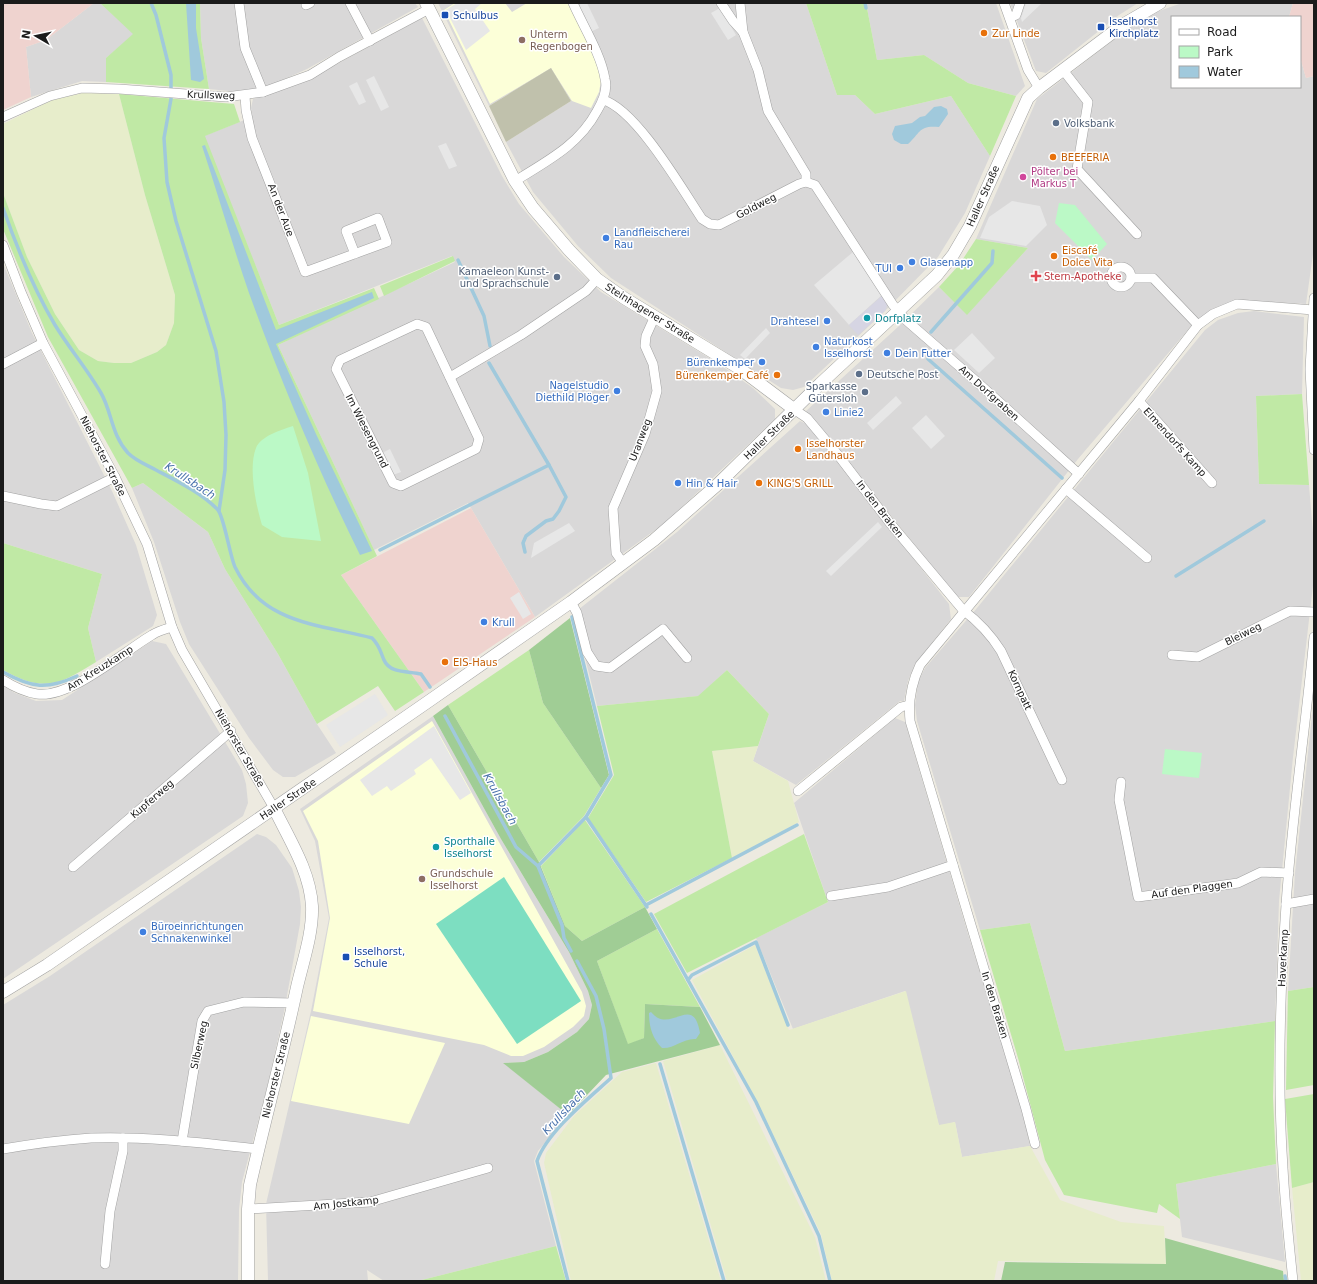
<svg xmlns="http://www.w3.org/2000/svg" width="1317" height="1284" viewBox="0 0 1317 1284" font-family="'DejaVu Sans',sans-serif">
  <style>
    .residential { fill: #d9d8d8 }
    .commercial { fill: #efd3cf }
    .education { fill: #fcffd8 }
    .construction { fill: #c0c1ac }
    .farmland { fill: #e7edcb }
    .grass { fill: #c0e9a5 }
    .forest { fill: #a0cd95 }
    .park { fill: #bbf9c6 }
    .pitch { fill: #7ddec1 }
    .parking { fill: #e7e7e7 }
    .plaza { fill: #d6d5e3 }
    .water { fill: #a0c9dc }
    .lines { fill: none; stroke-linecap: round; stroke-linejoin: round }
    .stream { stroke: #a0c9dc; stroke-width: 3.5 }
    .minor-casing { stroke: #a2a2a2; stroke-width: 10 }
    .tertiary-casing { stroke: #a2a2a2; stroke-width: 13 }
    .minor { stroke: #fff; stroke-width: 9 }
    .tertiary { stroke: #fff; stroke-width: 12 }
    .transit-dot { fill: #1a4fb4; stroke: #fff; stroke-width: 1.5 }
    .food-dot { fill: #e8710a; stroke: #fff; stroke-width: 1.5 }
    .education-dot { fill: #8d6e63; stroke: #fff; stroke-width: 1.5 }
    .service-dot { fill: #5c6f8a; stroke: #fff; stroke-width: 1.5 }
    .hotel-dot { fill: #d1479c; stroke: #fff; stroke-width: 1.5 }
    .shop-dot { fill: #3f7fe0; stroke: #fff; stroke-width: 1.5 }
    .health-dot { fill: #e0444e; stroke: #fff; stroke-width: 1.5 }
    .culture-dot { fill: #0f9aa8; stroke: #fff; stroke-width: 1.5 }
    .labels { text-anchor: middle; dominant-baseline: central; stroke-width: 3; stroke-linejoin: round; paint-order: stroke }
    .transit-label { font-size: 10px; fill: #164399; stroke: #fff; text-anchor: start }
    .food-label { font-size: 10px; fill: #c56008; stroke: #fff; text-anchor: start }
    .education-label { font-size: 10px; fill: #785e54; stroke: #fff; text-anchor: start }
    .street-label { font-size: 10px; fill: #1b1b1b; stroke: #fff }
    .service-label { font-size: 10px; fill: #4e5e75; stroke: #fff; text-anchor: start }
    .hotel-label { font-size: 10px; fill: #b23c85; stroke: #fff; text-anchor: start }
    .shop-label { font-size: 10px; fill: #366cbe; stroke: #fff; text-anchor: start }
    .health-label { font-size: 10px; fill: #be3a42; stroke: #fff; text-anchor: start }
    .culture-label { font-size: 10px; fill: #0d838f; stroke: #fff; text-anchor: start }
    .water-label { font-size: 11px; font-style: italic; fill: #4871ab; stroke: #fff }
  </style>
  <rect width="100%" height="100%" fill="#edeae0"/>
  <!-- residential -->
  <g class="residential">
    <polygon points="94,3 100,3 134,34 106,58 106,82 82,81 31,97 26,47 46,40"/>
    <polygon points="200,3 415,3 418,7 307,69 267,87 238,92 209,89 201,38"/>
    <polygon points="438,3 806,3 837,95 855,95 875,114 951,96 990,156 965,213 938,257 885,311 804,387 793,390 781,388 611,278 578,246 533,192 506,142 571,101 551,68 489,106"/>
    <polygon points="866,3 996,3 1025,86 1016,96 968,83 924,55 877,60"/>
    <polygon points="1010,3 1138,3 1119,15 1046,73 1036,71"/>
    <polygon points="1182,3 1293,3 1289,17 1172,17 1172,87 1300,87 1300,57 1306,78 1314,76 1314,247 1306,304 1236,300 1211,310 1193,324 1078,459 969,597 957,597 806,411 899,326 939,287 967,314 1028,248 976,239 1037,99 1129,28 1156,12"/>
    <polygon points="422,18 502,176 519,204 564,257 601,292 719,364 753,388 775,409 775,419 665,523 535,617 468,503 374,550 278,345 455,262 452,256 279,325 204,136 252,117 251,108 253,99 311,78"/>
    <polygon points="3,263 32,333 112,491 136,545 157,615 153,626 96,662 88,628 102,574 3,543"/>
    <polygon points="1254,311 1304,317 1302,394 1256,396 1259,484 1309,485 1314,545 1314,577 1293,757 1279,901 1275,1021 1065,1051 1030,923 980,930 917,721 915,705 918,682 925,668 977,608 1205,330 1218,320 1238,313"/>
    <polygon points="800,421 809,425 949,604 951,619 915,664 908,681 904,701 900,701 796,785 753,761 769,714 727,670 699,696 597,706 574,613 677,532"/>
    <polygon points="143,483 208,532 225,569 278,654 317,724 336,753 295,777 283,777 273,770 249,738 189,644 180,622 154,542 132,488"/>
    <polygon points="152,641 166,644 242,770 246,784 248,803 243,816 3,979 3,686 15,693 36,701 62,700"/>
    <polygon points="1314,697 1314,987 1288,991 1295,873"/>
    <polygon points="433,716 501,839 569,952 588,991 592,1005 589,1019 577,1032 548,1052 524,1062 504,1063 568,1115 538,1151 534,1161 556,1246 418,1281 384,1281 367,1270 368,1281 268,1281 266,1204 311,1011 329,918 315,841 300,809"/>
    <polygon points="895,718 905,722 968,934 1022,1106 1030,1146 962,1157 955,1122 939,1126 905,991 793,1029 756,938 828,902 794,803"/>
    <polygon points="257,834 266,837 276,845 292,868 299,891 301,907 300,924 284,1012 267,1088 242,1182 239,1210 238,1281 3,1281 3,1005 50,976"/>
    <polygon points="1276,1164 1285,1262 1182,1237 1176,1184"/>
  </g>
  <!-- commercial -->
  <g class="commercial">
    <polygon points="3,3 94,3 46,40 26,47 31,97 3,110"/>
    <polygon points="1293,3 1314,3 1314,76 1306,78 1300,57 1300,17 1289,17"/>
    <polygon points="471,508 535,617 424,692 341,575"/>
  </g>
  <!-- education -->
  <g class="education">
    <polygon points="455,3 505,3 512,12 527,3 570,3 599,70 601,81 599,92 591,108 572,101 551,68 490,104 444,10"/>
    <polygon points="432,721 582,992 586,1006 584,1016 573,1027 544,1047 523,1056 511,1056 484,1045 313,1011 330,918 318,841 303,811"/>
    <polygon points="311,1016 445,1043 409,1124 291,1101"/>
  </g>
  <!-- construction -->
  <polygon class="construction" points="551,68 571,101 506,142 489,106"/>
  <!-- farmland -->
  <g class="farmland">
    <polygon points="83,93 119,94 145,195 175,295 174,323 166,345 157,352 131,363 114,363 98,361 79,350 55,314 27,257 3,193 3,124 52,100"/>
    <polygon points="758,746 753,761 788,781 799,822 732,858 712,751"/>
    <polygon points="755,945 789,1030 906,991 939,1125 955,1122 962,1157 1030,1146 1060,1200 1121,1222 1164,1226 1166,1264 998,1261 994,1281 832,1281 821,1234 758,1103 692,980"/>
    <polygon points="720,1045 815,1237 826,1281 727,1281 663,1061"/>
    <polygon points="656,1063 721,1281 571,1281 544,1163 546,1153 574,1116 622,1072"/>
    <polygon points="1314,1182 1314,1281 1301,1281 1292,1188"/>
  </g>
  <!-- grass -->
  <g class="grass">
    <polygon points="100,3 200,3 201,38 209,89 106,82 106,58 133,34"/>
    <polygon points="806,3 866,3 877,60 924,55 968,83 1016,96 990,156 951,96 875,114 855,95 837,95"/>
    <polygon points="119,94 234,104 240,122 205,136 279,325 374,288 379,299 278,345 377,556 341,575 424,692 395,711 378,686 317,724 278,654 225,569 208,532 143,483 132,488 48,337 3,229 3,193 27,257 55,314 79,350 98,361 114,363 131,363 157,352 166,345 174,323 175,295 145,195"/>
    <polygon points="976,239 1028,248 967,315 939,287 959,265"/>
    <polygon points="453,256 455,261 384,296 380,286"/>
    <polygon points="1302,394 1309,485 1259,484 1256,396"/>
    <path d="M3,543l99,31 -14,54 8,34c-37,23 -52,31 -93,8z"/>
    <polygon points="529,650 543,703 601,788 584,816 539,862 448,705"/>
    <polygon points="727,670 769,714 758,746 712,751 732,858 646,902 588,818 614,775 597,706 698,696"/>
    <polygon points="585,820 645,907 582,941 565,926 541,866"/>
    <polygon points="804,834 828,902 687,973 654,914"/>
    <polygon points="1030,923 1065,1051 1275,1021 1273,1097 1276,1164 1176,1184 1180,1219 1159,1204 1157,1213 1064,1195 1045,1160 1018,1058 980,930"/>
    <polygon points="657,929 700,1007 645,1004 644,1038 628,1045 597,961"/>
    <polygon points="1314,987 1314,1085 1286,1090 1288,991"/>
    <polygon points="1314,1094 1314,1182 1292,1188 1285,1099"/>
    <polygon points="556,1246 566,1281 418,1281"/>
  </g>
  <!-- forest -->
  <g class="forest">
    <polygon points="570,618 609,775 601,788 543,703 529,650"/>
    <polygon points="448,705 539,862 565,926 582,941 645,907 657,929 597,961 628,1044 644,1038 645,1004 700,1007 720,1045 606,1075 568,1115 503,1063 524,1062 548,1052 577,1032 589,1019 592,1005 588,991 569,952 501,839 433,716"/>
    <polygon points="1165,1238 1283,1271 1284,1281 1001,1281 1005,1262 1166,1264"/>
  </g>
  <!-- park -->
  <g class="park">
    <polygon points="1059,203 1075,205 1107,244 1092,260 1055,223"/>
    <path d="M293,426l15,47 13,68 -39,-4 -20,-12c-6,-20 -14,-57 -6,-77 5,-12 25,-18 37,-22z"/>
    <polygon points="1165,749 1202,753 1199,778 1162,774"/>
  </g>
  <!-- pitch -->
  <polygon class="pitch" points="504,877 581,1001 517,1044 436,924"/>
  <!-- parking -->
  <g class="parking">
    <polygon points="457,3 482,3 475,9 490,31 466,50 446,10"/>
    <polygon points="584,3 587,3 599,28 590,32 578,5"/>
    <polygon points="1026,3 1042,3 1022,22 1021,18"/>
    <polygon points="720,8 736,35 728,40 711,13"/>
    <polygon points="374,76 389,107 381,111 366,80"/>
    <polygon points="357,82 366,102 359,105 349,86"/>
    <polygon points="446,143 457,166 449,169 438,146"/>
    <polygon points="1012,201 1040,206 1047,225 1026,246 980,238 989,217"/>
    <polygon points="853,252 882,295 849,325 814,285"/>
    <polygon points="766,328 770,333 745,359 740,355"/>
    <polygon points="972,333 995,358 979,373 954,350"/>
    <polygon points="896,396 902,403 873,430 867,423"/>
    <polygon points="926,415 945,436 931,449 912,428"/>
    <polygon points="390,449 401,472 393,475 382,453"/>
    <polygon points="878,522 882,527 831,576 826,571"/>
    <polygon points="569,523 575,531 531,558 534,543"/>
    <polygon points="519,592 531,614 523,619 510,598"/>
    <polygon points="375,694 388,715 340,747 326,725"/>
    <polygon points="434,726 471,793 460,800 431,758 414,770 416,774 391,791 387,786 372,796 360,780"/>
  </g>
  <!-- plaza -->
  <polygon class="plaza" points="883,295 887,305 885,311 858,335 849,325"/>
  <!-- water -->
  <g class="water">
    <polygon points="186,3 196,3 196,28 204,79 200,82 191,80"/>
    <path d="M941,106l6,3 1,5 -9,13c-20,-2 -18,5 -31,17h-7l-7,-4 -2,-6 3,-8 17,-3 8,-6 5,-1 9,-9z"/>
    <path d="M205,145l71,185 96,-38 2,6 -98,46 40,90 56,117 -12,4c-42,-85 -79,-173 -111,-262 -17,-49 -31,-99 -47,-147z"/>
    <path d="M651,1012c2,2 5,5 7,6 18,8 36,-21 42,15l-4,6c-13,-1 -22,10 -34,9 -10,-10 -13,-22 -13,-35z"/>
  </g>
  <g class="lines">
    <!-- stream -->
    <g class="stream">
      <polyline points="151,3 156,15 171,75 171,99 164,138 167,182 176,221 216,351 224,402 226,435 225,470 219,511"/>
      <polyline points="865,3 866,8"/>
      <path d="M3,208c14,40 30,80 52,117 14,23 32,44 46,68 11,19 10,41 27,60 8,8 19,12 28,17 21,11 46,23 62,40 6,7 12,46 17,57 28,58 85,57 137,71 8,8 8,13 12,22 6,14 25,11 37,14l9,13"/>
      <polyline points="458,260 484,316 490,346"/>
      <polyline points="931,332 992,263 993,251"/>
      <polyline points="928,359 1062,478"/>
      <polyline points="380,550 549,465 489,363"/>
      <polyline points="525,552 523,543 526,536 546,521 553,519 559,511 566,497 549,465"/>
      <polyline points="1176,576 1264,521"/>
      <path d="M3,672c29,16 44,18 74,4"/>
      <polyline points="445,716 516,847 538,866 562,925 564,938 571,951"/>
      <polyline points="586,817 647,907"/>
      <polyline points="538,866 586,817 611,775 572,617"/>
      <polyline points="646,905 797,825"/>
      <polyline points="651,914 756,1102 819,1236 830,1281"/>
      <polyline points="688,980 692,975 756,942 788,1025"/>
      <polyline points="660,1064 724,1281"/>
      <polyline points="1285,1276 1286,1281"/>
      <path d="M568,1281l-31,-120c10,-29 51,-62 74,-83l-7,-49 -8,-33 -19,-35"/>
    </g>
    <!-- minor casing -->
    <g class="minor-casing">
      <g id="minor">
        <polyline points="239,3 245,48 263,92"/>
        <polyline points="350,3 370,41"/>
        <polyline points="721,3 733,21 743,32"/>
        <polyline points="740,3 743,32 758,70 768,111 806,174 806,182"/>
        <polyline points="1004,3 1028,70 1039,88"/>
        <polyline points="306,5 310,3"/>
        <polyline points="1011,17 1016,15 1020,3"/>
        <polyline points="1063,70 1088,102 1077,169 1137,234"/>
        <polyline points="245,96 246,110 252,138 305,272 387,242 378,218 346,231 355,254"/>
        <path d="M603,100c33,9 79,89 99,119l8,5 9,1 80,-41 7,-2 9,3 78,120 14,16 69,60 103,93"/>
        <polyline points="3,117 50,96 82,88 119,89 226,97 263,92 310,75 339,57 429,9"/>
        <path d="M515,181c32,-20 64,-36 82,-70 6,-10 11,-21 8,-32 -4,-25 -22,-53 -32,-76"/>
        <polyline points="3,245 21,292 43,343 115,477 147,544 172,627 182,650 274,808"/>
        <circle cx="1121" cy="277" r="10"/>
        <polyline points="1131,278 1153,278 1198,325"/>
        <polyline points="1314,298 1310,369 1314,450"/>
        <polygon points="417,324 426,327 479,439 476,449 401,486 393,483 336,369 340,360"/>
        <polyline points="3,364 43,343"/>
        <polyline points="450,377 521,335 586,291 597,279"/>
        <polyline points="1139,401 1212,483"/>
        <path d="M795,410l12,8 31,37 52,68 73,87c16,12 28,25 38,41l61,129"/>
        <polyline points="1066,489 1147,558"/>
        <polyline points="3,496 41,504 57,506 115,477"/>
        <polyline points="623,563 616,553 613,508 645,434 657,391 653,364 645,346 646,336 655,316"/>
        <polyline points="571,602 577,613 587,652 596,666 610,668 663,629 687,658"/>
        <polyline points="1172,655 1198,657 1290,611 1314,612"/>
        <path d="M3,680c11,7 21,12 34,14 33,5 86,-42 115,-59 6,-4 13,-6 20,-8"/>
        <polyline points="1121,782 1119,800 1138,897 1238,883 1261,872 1289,873"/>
        <polyline points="798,791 901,707 909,705"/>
        <polyline points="73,867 231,731"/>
        <polyline points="831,896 888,887 953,865"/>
        <polyline points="1286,904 1314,899"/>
        <polyline points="182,1141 202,1021 208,1011 244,1002 294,1003"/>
        <path d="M1035,1144l-9,-35 -116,-388c-2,-20 1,-37 10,-56l219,-264 59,-76 15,-11 24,-10 76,6"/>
        <path d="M3,1149c29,-5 58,-9 88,-11 55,-2 112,5 167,11"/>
        <polyline points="248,1209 370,1202 488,1168"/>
        <polyline points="105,1264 110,1211 123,1151 123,1138"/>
        <path d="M1293,1281c-4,-38 -8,-75 -10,-113 -6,-88 -3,-176 3,-263 6,-90 20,-179 28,-268"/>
      </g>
    </g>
    <!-- tertiary casing -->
    <g class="tertiary-casing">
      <g id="tertiary">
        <polyline points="426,3 515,181 533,208 569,250 597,279 624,298 739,368 795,410"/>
        <polyline points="3,992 47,965 429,701 571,602 654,540 717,485 820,384 937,275 953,255 970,226 1028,98 1039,88 1124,24 1160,3"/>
        <path d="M248,1281v-72l2,-24c15,-66 33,-132 47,-198 6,-26 16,-54 15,-81 -2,-35 -23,-67 -38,-98"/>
      </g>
    </g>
    <!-- minor -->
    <use href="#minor" class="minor"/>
    <!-- tertiary -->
    <use href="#tertiary" class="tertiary"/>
  </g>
  <!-- markers -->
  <g class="transit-dot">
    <rect x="441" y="11" width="8" height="8" rx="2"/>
    <rect x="1097" y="23" width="8" height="8" rx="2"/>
    <rect x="342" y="953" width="8" height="8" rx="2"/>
  </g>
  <g class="food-dot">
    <circle cx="984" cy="33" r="4"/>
    <circle cx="1053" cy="157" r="4"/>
    <circle cx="1054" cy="256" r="4"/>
    <circle cx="777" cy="375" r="4"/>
    <circle cx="798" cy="449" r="4"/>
    <circle cx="759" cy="483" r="4"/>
    <circle cx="445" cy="662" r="4"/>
  </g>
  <g class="education-dot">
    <circle cx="522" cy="40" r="4"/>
    <circle cx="422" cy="879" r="4"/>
  </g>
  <g class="service-dot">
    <circle cx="1056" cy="123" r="4"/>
    <circle cx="557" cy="277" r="4"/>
    <circle cx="859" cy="374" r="4"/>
    <circle cx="865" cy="392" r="4"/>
  </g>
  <circle class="hotel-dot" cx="1023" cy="177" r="4"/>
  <g class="shop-dot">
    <circle cx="606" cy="238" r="4"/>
    <circle cx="912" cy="262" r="4"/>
    <circle cx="900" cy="268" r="4"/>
    <circle cx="827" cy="321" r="4"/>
    <circle cx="816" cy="347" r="4"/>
    <circle cx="887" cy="353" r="4"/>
    <circle cx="762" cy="362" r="4"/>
    <circle cx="617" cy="391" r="4"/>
    <circle cx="826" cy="412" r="4"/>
    <circle cx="678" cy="483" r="4"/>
    <circle cx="484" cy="622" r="4"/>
    <circle cx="143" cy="932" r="4"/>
  </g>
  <path class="health-dot" d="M1034 270h4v4h4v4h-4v4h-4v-4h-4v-4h4z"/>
  <g class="culture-dot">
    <circle cx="867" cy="318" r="4"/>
    <circle cx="436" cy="847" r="4"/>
  </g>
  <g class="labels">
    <!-- transit labels -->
    <g class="transit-label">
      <text x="453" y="15">Schulbus</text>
      <text x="1109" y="21">Isselhorst<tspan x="1109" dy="12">Kirchplatz</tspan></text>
      <text x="354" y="951">Isselhorst,<tspan x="354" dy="12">Schule</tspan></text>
    </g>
    <!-- food labels -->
    <g class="food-label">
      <text x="992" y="33">Zur Linde</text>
      <text x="1061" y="157">BEEFERIA</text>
      <text x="1062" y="250">Eiscafé<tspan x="1062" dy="12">Dolce Vita</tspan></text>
      <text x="769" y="375" text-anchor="end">Bürenkemper Café</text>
      <text x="806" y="443">Isselhorster<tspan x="806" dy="12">Landhaus</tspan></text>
      <text x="767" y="483">KING'S GRILL</text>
      <text x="453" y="662">EIS-Haus</text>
    </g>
    <!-- education labels -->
    <g class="education-label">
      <text x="530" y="34">Unterm<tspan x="530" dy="12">Regenbogen</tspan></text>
      <text x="430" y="873">Grundschule<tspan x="430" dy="12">Isselhorst</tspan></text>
    </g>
    <!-- street labels -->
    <g class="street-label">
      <text transform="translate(211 95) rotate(2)">Krullsweg</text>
      <text transform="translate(983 196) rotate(-66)">Haller Straße</text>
      <text transform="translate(756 206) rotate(-27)">Goldweg</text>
      <text transform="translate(281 210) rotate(69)">An der Aue</text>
      <text transform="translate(650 313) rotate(32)">Steinhagener Straße</text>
      <text transform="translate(989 393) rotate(42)">Am Dorfgraben</text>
      <text transform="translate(367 431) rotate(63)">Im Wiesengrund</text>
      <text transform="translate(769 435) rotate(-44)">Haller Straße</text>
      <text transform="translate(640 440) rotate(-69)">Uranweg</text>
      <text transform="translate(1175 442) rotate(48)">Elmendorfs Kamp</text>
      <text transform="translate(103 456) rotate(63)">Niehorster Straße</text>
      <text transform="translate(880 509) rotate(52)">In den Braken</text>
      <text transform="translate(1243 634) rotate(-26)">Bleiweg</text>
      <text transform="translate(100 668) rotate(-32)">Am Kreuzkamp</text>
      <text transform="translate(1020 690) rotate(65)">Kornpatt</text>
      <text transform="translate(240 748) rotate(60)">Niehorster Straße</text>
      <text transform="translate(152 799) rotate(-41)">Kupferweg</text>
      <text transform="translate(288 799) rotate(-34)">Haller Straße</text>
      <text transform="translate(1192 889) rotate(-8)">Auf den Plaggen</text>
      <text transform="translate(1283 958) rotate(-87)">Haverkamp</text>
      <text transform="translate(995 1005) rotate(73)">In den Braken</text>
      <text transform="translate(199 1045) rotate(-78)">Silberweg</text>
      <text transform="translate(276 1075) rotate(-76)">Niehorster Straße</text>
      <text transform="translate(346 1203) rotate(-6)">Am Jostkamp</text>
    </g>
    <!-- service labels -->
    <g class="service-label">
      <text x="1064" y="123">Volksbank</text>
      <text x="549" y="271" text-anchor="end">Kamaeleon Kunst-<tspan x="549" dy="12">und Sprachschule</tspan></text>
      <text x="867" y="374">Deutsche Post</text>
      <text x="857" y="386" text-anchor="end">Sparkasse<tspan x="857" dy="12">Gütersloh</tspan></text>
    </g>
    <!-- hotel labels -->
    <g class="hotel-label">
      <text x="1031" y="171">Pölter bei<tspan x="1031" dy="12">Markus T</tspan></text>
    </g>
    <!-- shop labels -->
    <g class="shop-label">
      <text x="614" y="232">Landfleischerei<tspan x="614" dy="12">Rau</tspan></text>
      <text x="920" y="262">Glasenapp</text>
      <text x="892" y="268" text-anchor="end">TUI</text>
      <text x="819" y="321" text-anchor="end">Drahtesel</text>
      <text x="824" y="341">Naturkost<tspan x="824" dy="12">Isselhorst</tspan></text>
      <text x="895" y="353">Dein Futter</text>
      <text x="754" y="362" text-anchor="end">Bürenkemper</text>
      <text x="609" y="385" text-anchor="end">Nagelstudio<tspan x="609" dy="12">Diethild Plöger</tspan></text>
      <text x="834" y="412">Linie2</text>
      <text x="686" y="483">Hin &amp; Hair</text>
      <text x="492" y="622">Krull</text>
      <text x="151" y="926">Büroeinrichtungen<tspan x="151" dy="12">Schnakenwinkel</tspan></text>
    </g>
    <!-- health labels -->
    <g class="health-label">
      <text x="1044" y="276">Stern-Apotheke</text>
    </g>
    <!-- culture labels -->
    <g class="culture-label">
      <text x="875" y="318">Dorfplatz</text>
      <text x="444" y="841">Sporthalle<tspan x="444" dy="12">Isselhorst</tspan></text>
    </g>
    <!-- water labels -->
    <g class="water-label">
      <text transform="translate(190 481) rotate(33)">Krullsbach</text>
      <text transform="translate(500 799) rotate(61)">Krullsbach</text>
      <text transform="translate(564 1112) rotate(-47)">Krullsbach</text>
    </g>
  </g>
  <!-- border -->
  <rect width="1317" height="1284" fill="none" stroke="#1b1b1b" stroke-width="8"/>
  <!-- legend -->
  <rect x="1171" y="16" width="130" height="72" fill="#ffffff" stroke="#a4a4a4"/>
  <rect x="1179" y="29" width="20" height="6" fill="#ffffff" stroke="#a4a4a4"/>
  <text x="1207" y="36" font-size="12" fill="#1b1b1b">Road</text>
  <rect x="1179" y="46" width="20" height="12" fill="#bbf9c6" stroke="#a4a4a4"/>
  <text x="1207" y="56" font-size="12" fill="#1b1b1b">Park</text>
  <rect x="1179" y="66" width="20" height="12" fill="#a0c9dc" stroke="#a4a4a4"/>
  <text x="1207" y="76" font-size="12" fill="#1b1b1b">Water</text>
  <!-- north arrow -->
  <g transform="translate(36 36) rotate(279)" stroke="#ffffff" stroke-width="3" paint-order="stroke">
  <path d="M0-3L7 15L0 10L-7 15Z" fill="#1b1b1b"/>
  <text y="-6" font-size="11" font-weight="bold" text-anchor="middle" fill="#1b1b1b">N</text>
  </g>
</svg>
